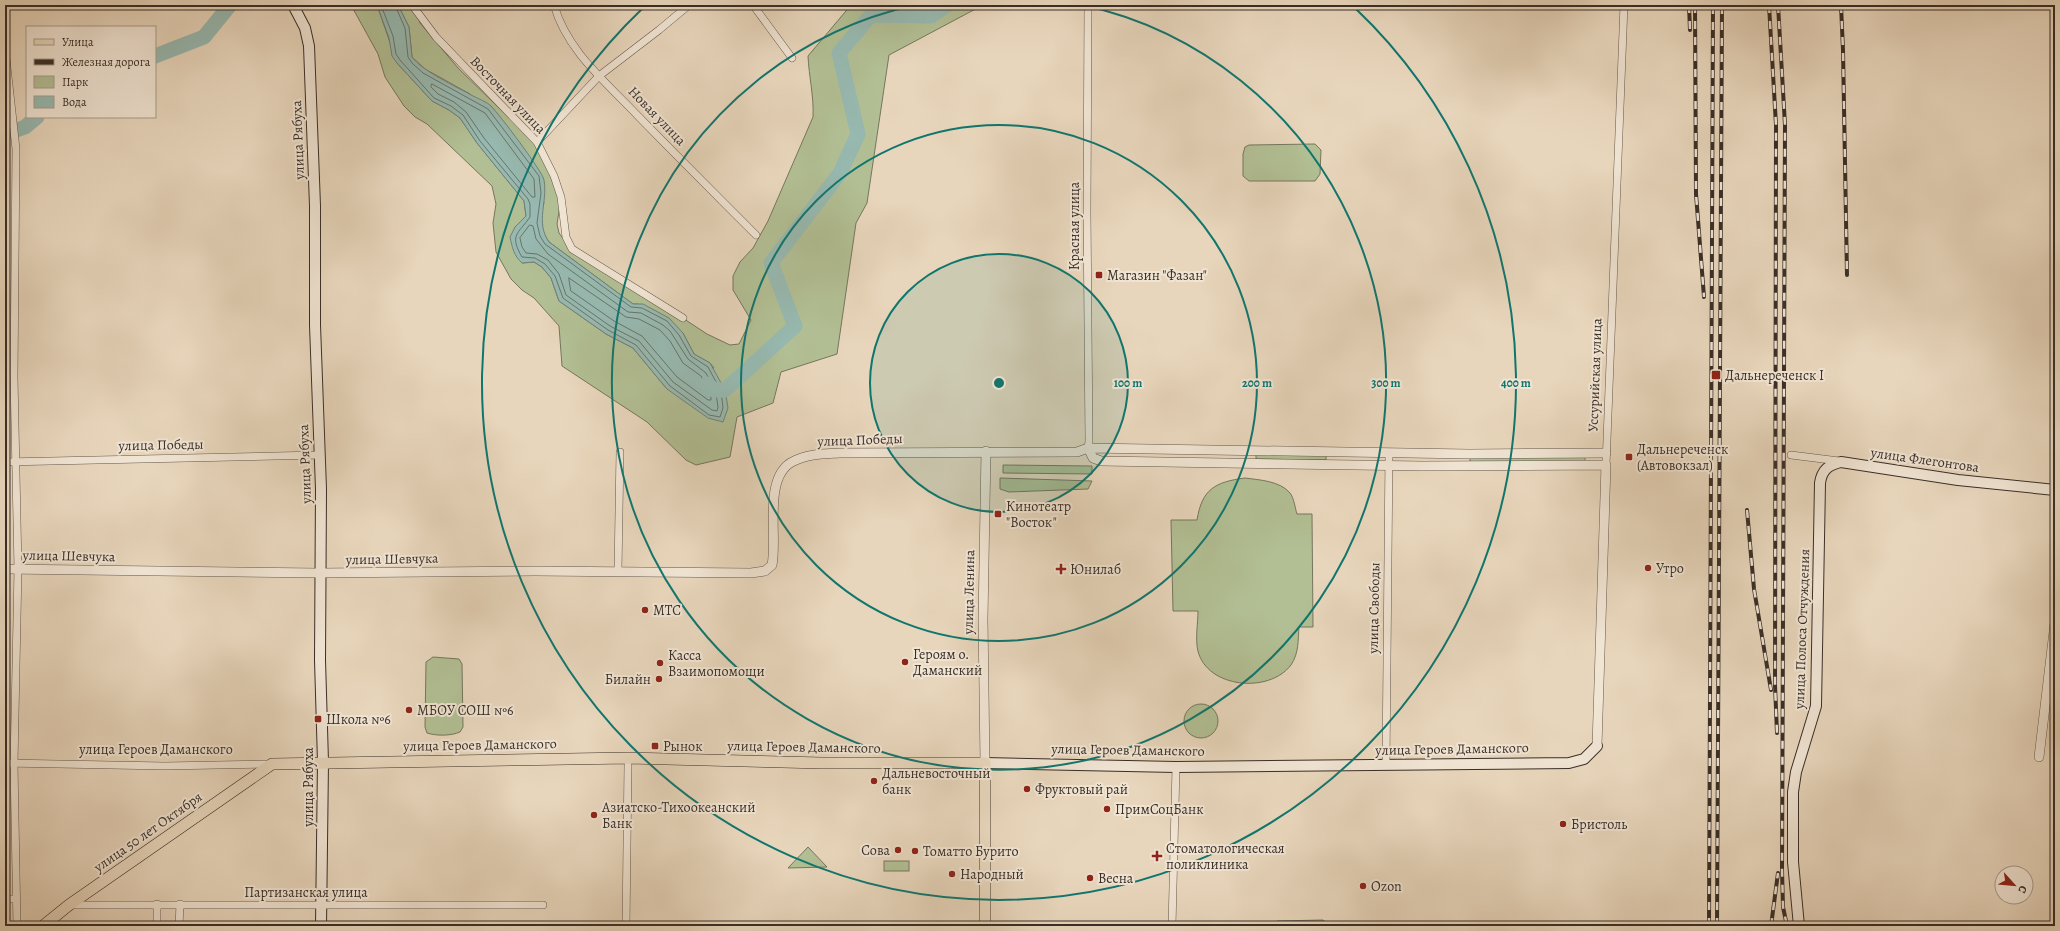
<svg xmlns="http://www.w3.org/2000/svg" width="2060" height="931" viewBox="0 0 2060 931" font-family="Alegreya,serif">
  <style>
    .green { fill: #b2bf94; stroke: #76765e }
    .water { fill: #97b9b0; stroke: #718179 }
    .lines { fill: none; stroke-linecap: round; stroke-linejoin: round }
    .shore { stroke: #68746c; stroke-width: 1 }
    .river { stroke: #97b9b0; stroke-width: 15 }
    .minor-casing { stroke: #65584c; stroke-width: 8 }
    .tertiary-casing { stroke: #65584c; stroke-width: 10 }
    .secondary-casing { stroke: #392e27; stroke-width: 12 }
    .primary-casing { stroke: #392e27; stroke-width: 12 }
    .minor { stroke: #f0e4d3; stroke-width: 7 }
    .tertiary { stroke: #f0e4d3; stroke-width: 9 }
    .secondary { stroke: #f0e4d3; stroke-width: 10 }
    .primary { stroke: #e8d6bc; stroke-width: 11 }
    .rail-casing { stroke: #392e27; stroke-width: 4 }
    .rail { stroke: #f0e4d3; stroke-width: 2.5; stroke-dasharray: 8; stroke-linecap: butt }
    .ring { fill: none; stroke: #0f766e; stroke-width: 2 }
    .poi-dot { fill: #8f2418; stroke: #f0e4d3; stroke-width: 1.5 }
    .labels { text-anchor: middle; dominant-baseline: central; stroke-width: 4; stroke-linejoin: round; paint-order: stroke }
    .street-label { font-size: 14px; fill: #392e27; stroke: #f0e4d3 }
    .poi-label { font-size: 14px; fill: #392e27; stroke: #f0e4d3; text-anchor: start }
    .centre { fill: #0f766e; stroke: #f0e4d3; stroke-width: 2 }
    .ring-label { font-size: 12px; text-anchor: middle; font-weight: bold; fill: #0f766e; stroke: #f0e4d3; stroke-width: 4; stroke-linejoin: round; paint-order: stroke }
  </style>
  <rect width="100%" height="100%" fill="#e8d6bc"/>
  <filter id="stains"><feTurbulence type="fractalNoise" baseFrequency=".005" numOctaves="4"/><feColorMatrix values="0 0 0 0 .2 0 0 0 0 .09 0 0 0 0 .02 0 0 0 .5 -.17"/></filter>
  <radialGradient id="worn" r=".72"><stop offset=".6" stop-color="#630" stop-opacity="0"/><stop offset="1" stop-color="#630" stop-opacity=".3"/></radialGradient>
  <!-- green -->
  <g class="green">
    <path d="M351,5h26l20,58 35,38 17,9 11,8 17,25 47,58 2,15 -11,11 7,36 12,-1 8,5 9,11 8,23 47,33 27,14 34,41 47,-21 -4,-5 -16,-9 -11,-21 -45,-29h-5l-84,-62c-9,-12 -9,-26 -5,-40l-74,-108 -45,-25 -13,-12 -3,-30 -11,-22h16l6,18 38,45 80,78 17,29 5,30 -3,19 2,9 5,7 143,94 23,11 9,-1 12,-24 -18,-30v-14l7,-14 13,-14 15,-27 45,-104c1,-21 -4,-40 -5,-61l43,-51h132l-94,50 -22,148 -11,20 -19,131 -56,18 -8,31 -36,14 -7,40 -34,8 -10,-5 -39,-38 -85,-56 -3,-40 -25,-28 -12,-8 -11,-11 -15,-27 -3,-29 3,-19 -4,-18 -65,-62 -12,-7 -11,-11 -19,-29 -7,-23z"/>
    <polygon points="1315,144 1321,150 1320,174 1315,181 1249,181 1243,176 1243,154 1245,147 1249,145"/>
    <polygon points="1256,454 1326,455 1326,460 1256,459"/>
    <rect x="1470" y="457" width="115" height="6"/>
    <polygon points="1003,465 1092,466 1092,474 1003,473"/>
    <polygon points="1000,478 1092,481 1088,489 1009,492 1000,489"/>
    <path d="M1245,478c15,2 35,3 45,15 4,5 5,15 7,21h15l1,113h-14c-1,13 0,26 -8,38 -22,29 -84,23 -93,-14 -3,-12 0,-28 0,-40h-25l-2,-91h26c5,-31 18,-38 48,-42z"/>
    <path d="M433,657l26,2 3,5 1,63 -3,5c-9,4 -24,4 -33,1l-2,-6 1,-65z"/>
    <circle cx="1201" cy="721" r="17"/>
    <polygon points="808,847 827,867 788,868"/>
    <rect x="884" y="861" width="25" height="10"/>
    <polygon points="1323,920 1327,923 1327,926 1273,926 1277,921"/>
  </g>
  <!-- water -->
  <path class="water" d="M377,5h21l11,22 3,30c10,14 45,30 61,39 6,3 14,6 18,10 8,8 52,66 53,74 4,22 -9,42 5,62l84,62h10l26,14 14,15 11,21 16,9 15,27 3,18 -5,14 -15,-4 -41,-29 -34,-41 -27,-14 -47,-33 -8,-23 -9,-11 -8,-5 -12,1c-8,-7 -10,-16 -12,-26l5,-10 11,-11 -2,-15 -47,-58 -17,-25 -11,-8 -17,-9 -35,-38 -5,-7 -3,-18z"/>
  <g class="lines">
    <!-- shore -->
    <g class="shore">
      <path d="M381,5l12,31 3,18 4,6 34,38 17,8 12,9 17,26 48,58 2,5v13c-12,17 -21,18 -8,40l13,1 10,6 10,12 8,22 45,32 28,15 34,41 39,29 11,2 3,-9 -2,-17 -13,-24 -17,-11 -12,-21 -12,-14 -25,-13 -11,-1 -86,-63 -5,-8 -3,-13 4,-30 -2,-17 -51,-67 -65,-36 -11,-10 -4,-6 -3,-29 -10,-23"/>
      <polygon points="432,84 485,113 534,179 535,197 532,197 484,138 466,112 454,102 438,94 431,87"/>
      <polygon points="530,225 533,226 536,239 548,254 628,312 641,313 663,325 670,331 688,359 706,373 716,393 718,407 717,411 712,410 673,382 639,341 610,326 566,295 559,274 548,260 537,254 526,253 522,247 520,238"/>
      <polygon points="569,278 626,317 639,319 660,330 670,341 683,363 701,376 711,394 711,400 708,400 677,377 642,336 614,321 571,291"/>
    </g>
    <!-- river -->
    <g class="river">
      <polyline points="155,56 204,37 230,5"/>
      <polyline points="5,134 25,127 37,117"/>
      <polyline points="707,384 714,390 725,390 795,326 771,263 840,173 858,134 839,53 871,15 931,16 947,5"/>
    </g>
    <!-- minor casing -->
    <g class="minor-casing">
      <g id="minor">
        <polyline points="412,5 436,37 537,142 554,176 561,197 566,237 572,249 683,318"/>
        <path d="M554,5c13,46 52,77 84,111 39,40 78,79 118,119"/>
        <polyline points="753,5 792,58"/>
        <polyline points="5,49 16,149 14,377 18,569 14,764 17,926"/>
        <polyline points="537,142 599,76 659,30 689,5"/>
        <polyline points="1088,448 1089,441 1087,212 1088,5"/>
        <polyline points="1791,455 1839,461"/>
        <polyline points="5,462 319,455"/>
        <polyline points="1606,465 1624,5"/>
        <polyline points="618,571 620,452"/>
        <polyline points="5,763 165,766 271,764"/>
        <polyline points="1386,764 1389,453"/>
        <polyline points="5,899 16,899"/>
        <polyline points="69,905 543,905"/>
        <polyline points="157,926 157,904"/>
        <polyline points="179,926 180,904"/>
        <polyline points="626,926 628,765"/>
        <polyline points="1172,926 1176,767"/>
      </g>
    </g>
    <!-- tertiary casing -->
    <g class="tertiary-casing">
      <g id="tertiary">
        <polyline points="1088,448 1093,458 1101,461 1422,466 1606,465 1597,746"/>
        <path d="M5,569l314,4 216,-2 216,2 14,-2 7,-6c6,-28 -10,-90 22,-104 14,-7 30,-7 45,-8l238,-1 11,-4 381,6 137,-1"/>
        <polyline points="2039,757 2055,623"/>
        <polyline points="985,763 983,619 986,451"/>
      </g>
    </g>
    <!-- secondary casing -->
    <g class="secondary-casing">
      <g id="secondary">
        <polyline points="293,5 305,28 309,46 315,206 315,325 321,489 320,660 323,762 321,926"/>
        <polyline points="985,763 1176,767 1569,763 1584,759 1597,746"/>
        <path d="M1799,926l-6,-64v-70l3,-20 20,-66 4,-223c2,-14 9,-18 21,-21l117,18 97,10"/>
      </g>
    </g>
    <!-- primary casing -->
    <g class="primary-casing">
      <polyline id="primary" points="43,926 69,905 272,764 628,758 822,763 985,763 985,926"/>
    </g>
    <!-- minor -->
    <use href="#minor" class="minor"/>
    <!-- tertiary -->
    <use href="#tertiary" class="tertiary"/>
    <!-- secondary -->
    <use href="#secondary" class="secondary"/>
    <!-- primary -->
    <use href="#primary" class="primary"/>
    <!-- rail casing -->
    <g class="rail-casing">
      <g id="rail">
        <polyline points="1689,5 1690,30"/>
        <polyline points="1695,5 1696,194 1704,297"/>
        <polyline points="1769,5 1776,125 1775,685 1777,733"/>
        <polyline points="1778,5 1785,125 1782,870 1783,907 1787,926"/>
        <polyline points="1841,5 1843,50 1847,275"/>
        <polyline points="1747,510 1754,589 1771,690"/>
        <polyline points="1709,926 1713,5"/>
        <polyline points="1717,926 1722,5"/>
        <polyline points="1771,926 1778,873"/>
      </g>
    </g>
    <!-- rail -->
    <use href="#rail" class="rail"/>
  </g>
  <!-- distance rings -->
  <circle cx="999" cy="383" r="129" fill="#0f766e" fill-opacity=".12"/>
  <g class="ring">
    <circle cx="999" cy="383" r="129"/>
    <circle cx="999" cy="383" r="258"/>
    <path d="M1083 5A387 387 0 1 1 915 5"/>
    <path d="M1355 8A517 517 0 1 1 643 8"/>
  </g>
  <!-- markers -->
  <g class="poi-dot">
    <rect x="1095" y="271" width="8" height="8" rx="2"/>
    <rect x="1711" y="370" width="10" height="10" rx="2"/>
    <rect x="1625" y="453" width="8" height="8" rx="2"/>
    <rect x="994" y="510" width="8" height="8" rx="2"/>
    <circle cx="1648" cy="568" r="4"/>
    <path d="M1059 563h4v4h4v4h-4v4h-4v-4h-4v-4h4z"/>
    <circle cx="645" cy="610" r="4"/>
    <circle cx="905" cy="662" r="4"/>
    <circle cx="660" cy="663" r="4"/>
    <circle cx="659" cy="679" r="4"/>
    <circle cx="409" cy="710" r="4"/>
    <rect x="314" y="715" width="8" height="8" rx="2"/>
    <rect x="651" y="742" width="8" height="8" rx="2"/>
    <circle cx="874" cy="781" r="4"/>
    <circle cx="1027" cy="789" r="4"/>
    <circle cx="1107" cy="809" r="4"/>
    <circle cx="594" cy="815" r="4"/>
    <circle cx="1563" cy="824" r="4"/>
    <circle cx="898" cy="850" r="4"/>
    <circle cx="915" cy="851" r="4"/>
    <path d="M1155 850h4v4h4v4h-4v4h-4v-4h-4v-4h4z"/>
    <circle cx="952" cy="874" r="4"/>
    <circle cx="1090" cy="878" r="4"/>
    <circle cx="1363" cy="886" r="4"/>
  </g>
  <g class="labels">
    <!-- street labels -->
    <g class="street-label">
      <text transform="translate(508 95) rotate(46)">Восточная улица</text>
      <text transform="translate(657 116) rotate(46)">Новая улица</text>
      <text transform="translate(298 140) rotate(-92)">улица Рябуха</text>
      <text transform="translate(1074 226) rotate(-90)">Красная улица</text>
      <text transform="translate(1595 375) rotate(-88)">Уссурийская улица</text>
      <text transform="translate(860 440) rotate(-2)">улица Победы</text>
      <text transform="translate(161 445) rotate(-1)">улица Победы</text>
      <text transform="translate(1925 460) rotate(8)">улица Флегонтова</text>
      <text transform="translate(305 464) rotate(-92)">улица Рябуха</text>
      <text transform="translate(69 556) rotate(1)">улица Шевчука</text>
      <text transform="translate(392 559) rotate(-1)">улица Шевчука</text>
      <text transform="translate(969 592) rotate(-89)">улица Ленина</text>
      <text transform="translate(1374 608) rotate(-89)">улица Свободы</text>
      <text transform="translate(1802 629) rotate(-88)">улица Полоса Отчуждения</text>
      <text transform="translate(480 745) rotate(-1)">улица Героев Даманского</text>
      <text transform="translate(804 747) rotate(1)">улица Героев Даманского</text>
      <text x="156" y="749">улица Героев Даманского</text>
      <text transform="translate(1452 749) rotate(-1)">улица Героев Даманского</text>
      <text transform="translate(1128 750) rotate(1)">улица Героев Даманского</text>
      <text transform="translate(308 787) rotate(-90)">улица Рябуха</text>
      <text transform="translate(148 832) rotate(-35)">улица 50 лет Октября</text>
      <text x="306" y="892">Партизанская улица</text>
    </g>
    <!-- poi labels -->
    <g class="poi-label">
      <text x="1107" y="275">Магазин "Фазан"</text>
      <text x="1725" y="375">Дальнереченск I</text>
      <text x="1637" y="449">Дальнереченск<tspan x="1637" dy="16">(Автовокзал)</tspan></text>
      <text x="1006" y="506">Кинотеатр<tspan x="1006" dy="16">"Восток"</tspan></text>
      <text x="1656" y="568">Утро</text>
      <text x="1070" y="569">Юнилаб</text>
      <text x="653" y="610">МТС</text>
      <text x="913" y="654">Героям о.<tspan x="913" dy="16">Даманский</tspan></text>
      <text x="668" y="655">Касса<tspan x="668" dy="16">Взаимопомощи</tspan></text>
      <text x="651" y="679" text-anchor="end">Билайн</text>
      <text x="417" y="710">МБОУ СОШ №6</text>
      <text x="326" y="719">Школа №6</text>
      <text x="663" y="746">Рынок</text>
      <text x="882" y="773">Дальневосточный<tspan x="882" dy="16">банк</tspan></text>
      <text x="1035" y="789">Фруктовый рай</text>
      <text x="602" y="807">Азиатско-Тихоокеанский<tspan x="602" dy="16">Банк</tspan></text>
      <text x="1115" y="809">ПримСоцБанк</text>
      <text x="1571" y="824">Бристоль</text>
      <text x="1166" y="848">Стоматологическая<tspan x="1166" dy="16">поликлиника</tspan></text>
      <text x="890" y="850" text-anchor="end">Сова</text>
      <text x="923" y="851">Томатто Бурито</text>
      <text x="960" y="874">Народный</text>
      <text x="1098" y="878">Весна</text>
      <text x="1371" y="886">Ozon</text>
    </g>
  </g>
  <circle cx="999" cy="383" r="6" class="centre"/>
  <g class="ring-label">
    <text x="1128" y="387">100 m</text>
    <text x="1257" y="387">200 m</text>
    <text x="1386" y="387">300 m</text>
    <text x="1516" y="387">400 m</text>
  </g>
  <!-- margin -->
  <rect width="2060" height="931" fill="none" stroke="#e8d6bc" stroke-width="20"/>
  <rect x="6" y="6" width="2048" height="919" fill="none" stroke="#392e27" stroke-width="2"/>
  <rect x="10" y="10" width="2040" height="911" fill="none" stroke="#392e27"/>
  <!-- legend -->
  <rect x="26" y="26" width="130" height="92" fill="#f0e4d3" stroke="#a79b8e"/>
  <rect x="34" y="39" width="20" height="6" fill="#e8d6bc" stroke="#a79b8e"/>
  <text x="62" y="46" font-size="12" fill="#392e27">Улица</text>
  <rect x="34" y="59" width="20" height="6" fill="#392e27" stroke="#a79b8e"/>
  <text x="62" y="66" font-size="12" fill="#392e27">Железная дорога</text>
  <rect x="34" y="76" width="20" height="12" fill="#b2bf94" stroke="#a79b8e"/>
  <text x="62" y="86" font-size="12" fill="#392e27">Парк</text>
  <rect x="34" y="96" width="20" height="12" fill="#97b9b0" stroke="#a79b8e"/>
  <text x="62" y="106" font-size="12" fill="#392e27">Вода</text>
  <!-- north arrow -->
  <g transform="translate(2014 885) rotate(117)"><circle r="19" fill="#f0e4d3" stroke="#a79b8e"/>
  <path d="M0-3L7 15L0 10L-7 15Z" fill="#8f2418"/>
  <text y="-6" font-size="11" font-weight="bold" text-anchor="middle" fill="#392e27">С</text>
  </g>
  <rect width="100%" height="100%" filter="url(#stains)"/>
  <rect width="100%" height="100%" fill="url(#worn)"/>
</svg>
